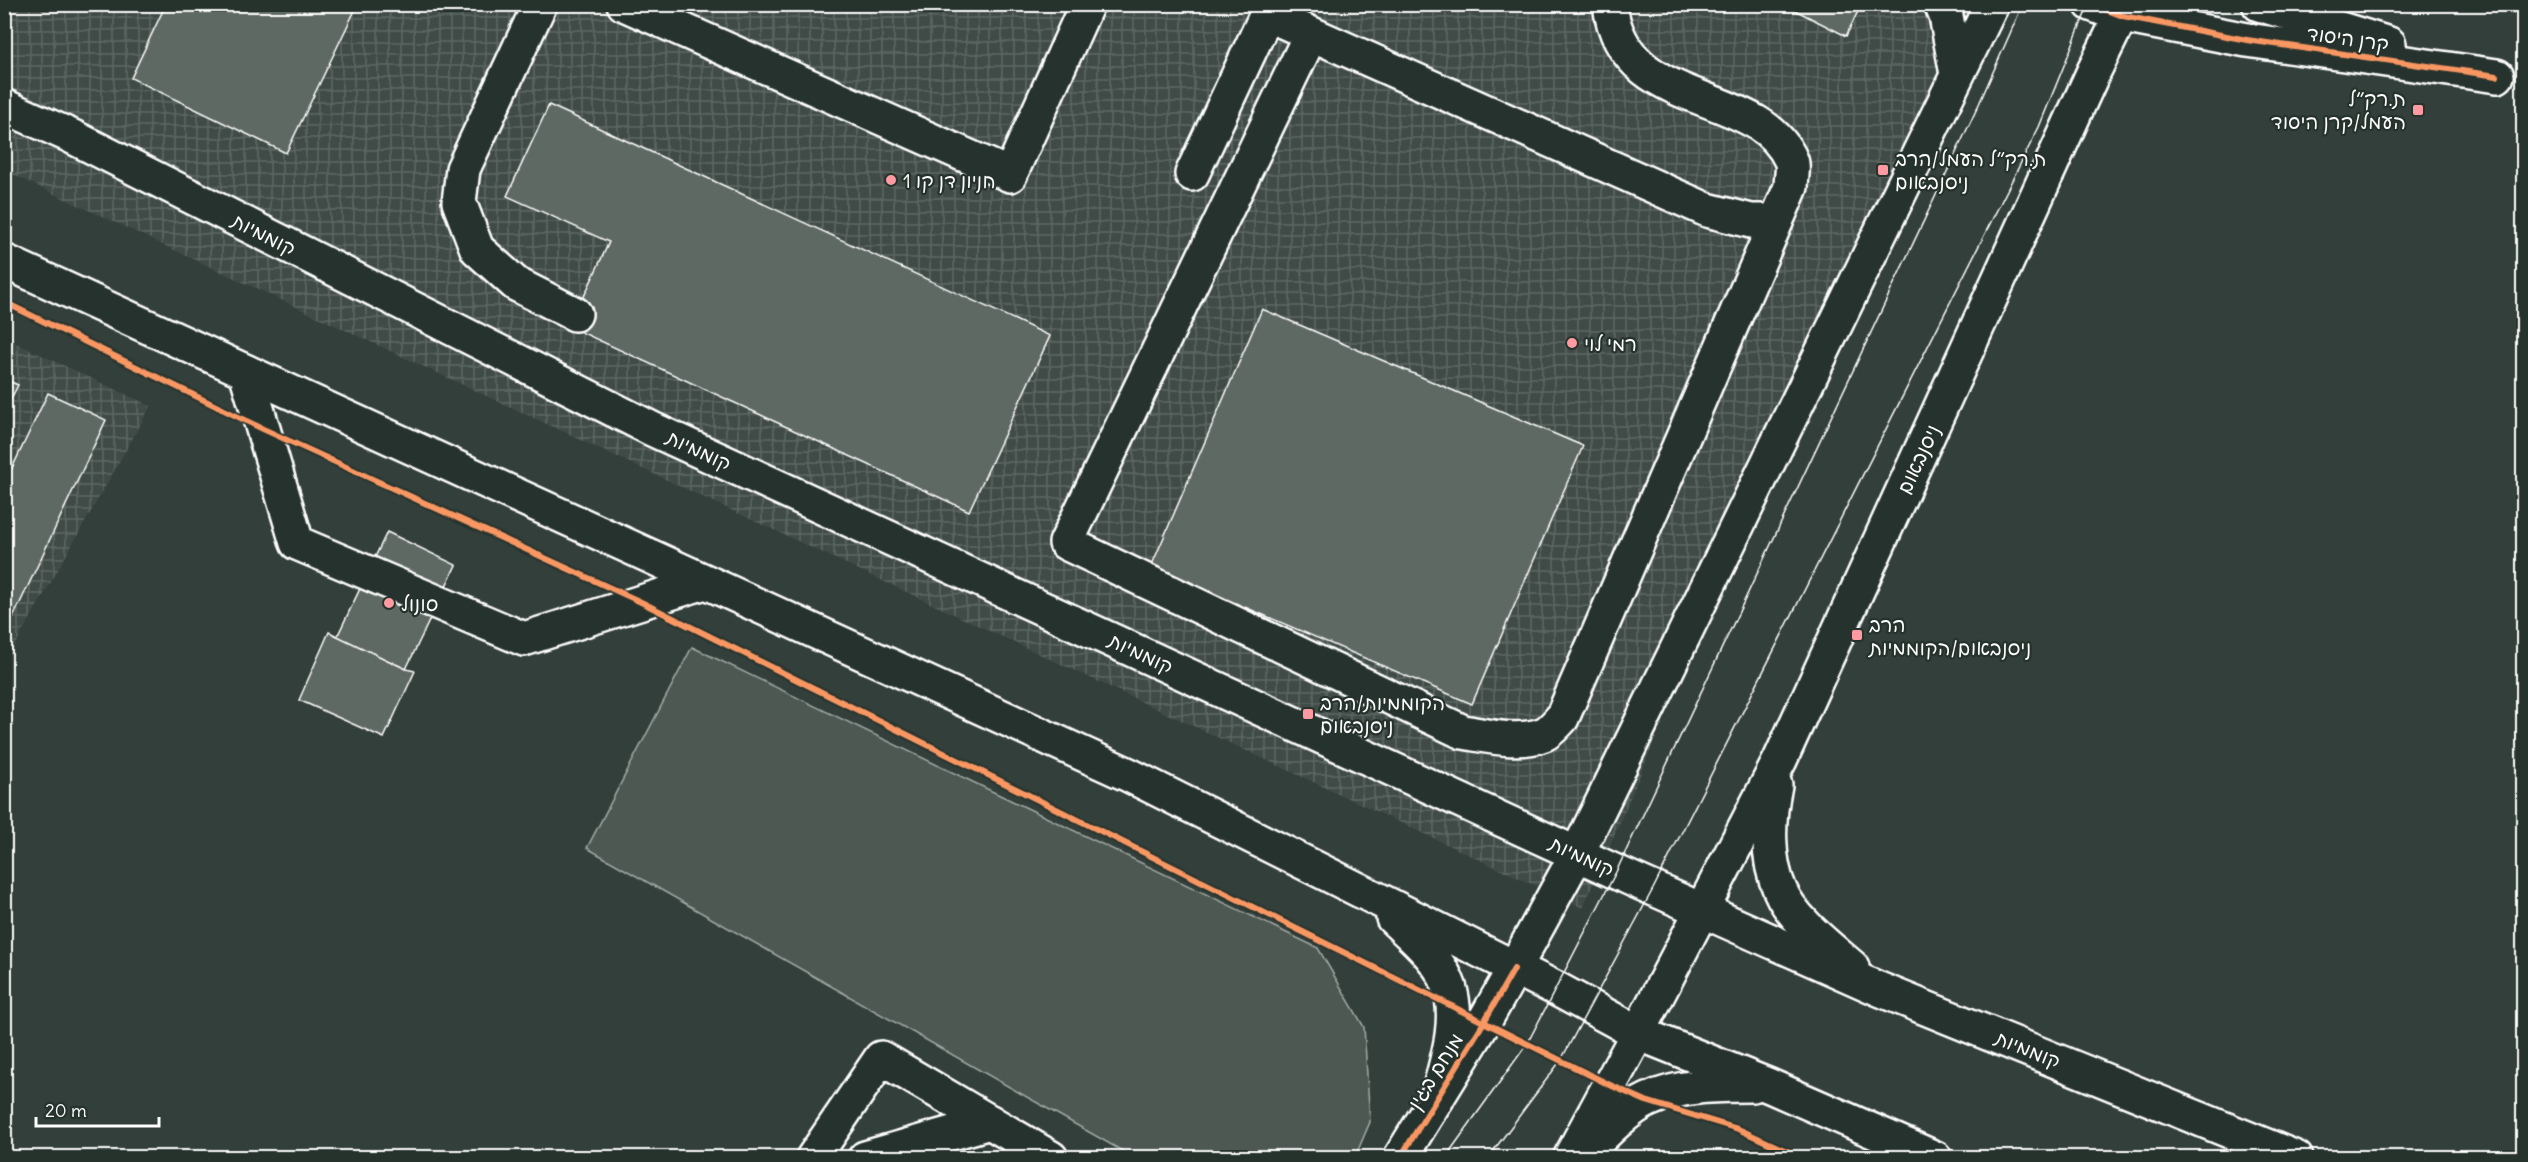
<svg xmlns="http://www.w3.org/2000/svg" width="2528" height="1162" viewBox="0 0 2528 1162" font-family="Delius,'Playpen Sans Hebrew',sans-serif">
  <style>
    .industrial { fill: url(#industrial-grid) }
    .grass { fill: #4d5853; stroke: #a6aca9; stroke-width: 1.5 }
    .building { fill: #5f6964; stroke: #fff; stroke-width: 1.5 }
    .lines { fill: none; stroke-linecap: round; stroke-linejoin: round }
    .minor-casing { stroke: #fff; stroke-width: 38 }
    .major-casing { stroke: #fff; stroke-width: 38 }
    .minor { stroke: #26332d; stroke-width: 33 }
    .major { stroke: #26332d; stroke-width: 33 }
    .tram { stroke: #fff; stroke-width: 1.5 }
    .cycleway-casing { stroke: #26332d; stroke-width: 10 }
    .cycleway { stroke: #f99763; stroke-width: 6 }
    .poi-dot { fill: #ff9aa2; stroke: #26332d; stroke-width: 2 }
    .labels { text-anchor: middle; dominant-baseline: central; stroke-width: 4.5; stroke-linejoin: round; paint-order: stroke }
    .street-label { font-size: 20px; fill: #fff; stroke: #26332d }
    .poi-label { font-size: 20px; fill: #fff; stroke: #26332d; text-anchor: start }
  </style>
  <defs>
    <pattern id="industrial-grid" width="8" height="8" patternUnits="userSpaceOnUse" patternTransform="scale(1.5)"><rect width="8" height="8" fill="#404c47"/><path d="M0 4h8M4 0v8" fill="none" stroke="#5d6763"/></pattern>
  </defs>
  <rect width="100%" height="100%" fill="#333f3a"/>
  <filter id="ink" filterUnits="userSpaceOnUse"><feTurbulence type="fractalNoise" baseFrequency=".0167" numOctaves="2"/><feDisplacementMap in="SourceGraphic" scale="12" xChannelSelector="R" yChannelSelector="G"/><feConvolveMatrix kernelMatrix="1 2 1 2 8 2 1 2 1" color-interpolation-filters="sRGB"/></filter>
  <g filter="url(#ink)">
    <!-- industrial -->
    <g class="industrial">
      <polygon points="5,5 1970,5 1583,908 5,171"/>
      <polygon points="5,338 151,406 5,663"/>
    </g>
    <!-- grass -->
    <polygon class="grass" points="692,647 1318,948 1364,1027 1370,1122 1355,1157 1133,1157 587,848"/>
    <!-- building -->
    <g class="building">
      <polygon points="166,4 358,4 286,153 131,78"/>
      <polygon points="1783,4 1859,4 1861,5 1846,36"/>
      <polygon points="2497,4 2524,4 2524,15 2496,8"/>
      <polygon points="549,105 1050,336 969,511 570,327 609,242 507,196"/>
      <polygon points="1262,309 1583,446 1472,704 1151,567"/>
      <polygon points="4,379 18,385 4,413"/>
      <polygon points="48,393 106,420 4,637 4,485"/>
      <polygon points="387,532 456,565 406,669 337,637"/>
      <polygon points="329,632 406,669 415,671 384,738 299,700"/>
    </g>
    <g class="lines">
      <!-- minor casing -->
      <g class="minor-casing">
        <g id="minor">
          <polyline points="540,4 463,169 459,202 477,249 516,284 575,314"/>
          <polyline points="624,4 1010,175 1087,4"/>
          <polyline points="1272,4 1267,14 1707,210 1751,221 1776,221"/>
          <polyline points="2091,4 2123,16 2247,40 2497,76"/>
          <polyline points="2259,4 2389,44"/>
          <path d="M1311,34l-245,509 397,189c25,4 57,12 81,2 7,-3 13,-11 18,-16l229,-531c0,-8 3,-20 0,-27 -33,-76 -169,-46 -181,-156"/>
          <polyline points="1192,174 1267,14"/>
          <polyline points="246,372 297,543 524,639 705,582"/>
          <polyline points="813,1158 881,1058 1051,1158"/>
          <polyline points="865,1158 990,1122"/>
          <polyline points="1400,1158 1484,1022 1514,969"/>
          <polyline points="1570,1158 1638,1033"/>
        </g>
      </g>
      <!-- major casing -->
      <g class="major-casing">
        <g id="major">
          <polyline points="1941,4 1946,16 1957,74"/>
          <polyline points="4,106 71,136 652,429 1616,872 1879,989 2296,1158"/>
          <polyline points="4,261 1129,775 1555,988 1638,1033 1770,1086 1935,1158"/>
          <path d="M1775,785c-7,33 -9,74 5,105 12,29 49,57 72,77"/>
          <path d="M1393,918c20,19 47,41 56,68 12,36 -3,77 -12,113"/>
          <polyline points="1514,969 1577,854 1992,4"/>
          <polyline points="1638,1033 1780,760 2093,73 2127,4"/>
          <path d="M1580,1158c17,-17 46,-48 68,-58 32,-15 70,-15 105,-15"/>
        </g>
      </g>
      <!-- minor -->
      <use href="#minor" class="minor"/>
      <!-- major -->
      <use href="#major" class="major"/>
      <!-- tram -->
      <g class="tram">
        <polyline points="1445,1158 1527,1044 1616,872 1979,104 2023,4"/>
        <polyline points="1488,1158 1561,1060 1653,889 2039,127 2089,4"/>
      </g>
      <!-- cycleway casing -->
      <g class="cycleway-casing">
        <g id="cycleway">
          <polyline points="2091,4 2123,16 2247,40 2497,76"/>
          <polyline points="4,302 263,429 641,602 1610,1085 1646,1101 1738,1129 1802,1158"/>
          <polyline points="1400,1158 1484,1022 1514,969"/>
        </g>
      </g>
      <!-- cycleway -->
      <use href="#cycleway" class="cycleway"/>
    </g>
  </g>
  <!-- markers -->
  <g class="poi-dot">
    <rect x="2412" y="104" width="12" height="12" rx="3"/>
    <rect x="1877" y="164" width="12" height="12" rx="3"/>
    <circle cx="891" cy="180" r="6"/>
    <circle cx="1572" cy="343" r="6"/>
    <circle cx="389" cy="603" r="6"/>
    <rect x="1851" y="629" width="12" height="12" rx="3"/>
    <rect x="1302" y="708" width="12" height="12" rx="3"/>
  </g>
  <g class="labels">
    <!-- street labels -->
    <g class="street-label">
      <text transform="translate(2348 38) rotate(8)">קרן היסוד</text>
      <text transform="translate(264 234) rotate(27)">קוממיות</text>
      <text transform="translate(699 450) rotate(25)">קוממיות</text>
      <text transform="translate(1918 459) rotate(-65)">ניסנבאום</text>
      <text transform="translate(1141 653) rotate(25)">קוממיות</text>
      <text transform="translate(1582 856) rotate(25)">קוממיות</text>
      <text transform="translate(2028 1049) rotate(22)">קוממיות</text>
      <text transform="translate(1435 1071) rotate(-58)">מנחם בגין</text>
    </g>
    <!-- poi labels -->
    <g class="poi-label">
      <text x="2406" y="98" text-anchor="end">ת.רק״ל<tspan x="2406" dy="23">העמל/קרן היסוד</tspan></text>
      <text x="1895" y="158">ת.רק״ל העמל/הרב<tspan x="1895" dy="23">ניסנבאום</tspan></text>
      <text x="903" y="180">חניון דן קו 1</text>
      <text x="1584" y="343">רמי לוי</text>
      <text x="401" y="603">סונול</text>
      <text x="1869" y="624">הרב<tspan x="1869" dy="23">ניסנבאום/הקוממיות</tspan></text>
      <text x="1320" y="702">הקוממיות/הרב<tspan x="1320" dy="23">ניסנבאום</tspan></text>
    </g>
  </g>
  <!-- margin -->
  <rect width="2528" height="1162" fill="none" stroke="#26332d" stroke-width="24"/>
  <rect x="12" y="12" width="2504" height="1138" fill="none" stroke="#fff" stroke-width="2" filter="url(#ink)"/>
  <!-- scale -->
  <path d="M36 1117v9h123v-9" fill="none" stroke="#ffffff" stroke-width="3"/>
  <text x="45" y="1117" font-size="18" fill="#ffffff" stroke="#26332d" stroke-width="4.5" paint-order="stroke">20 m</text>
</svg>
